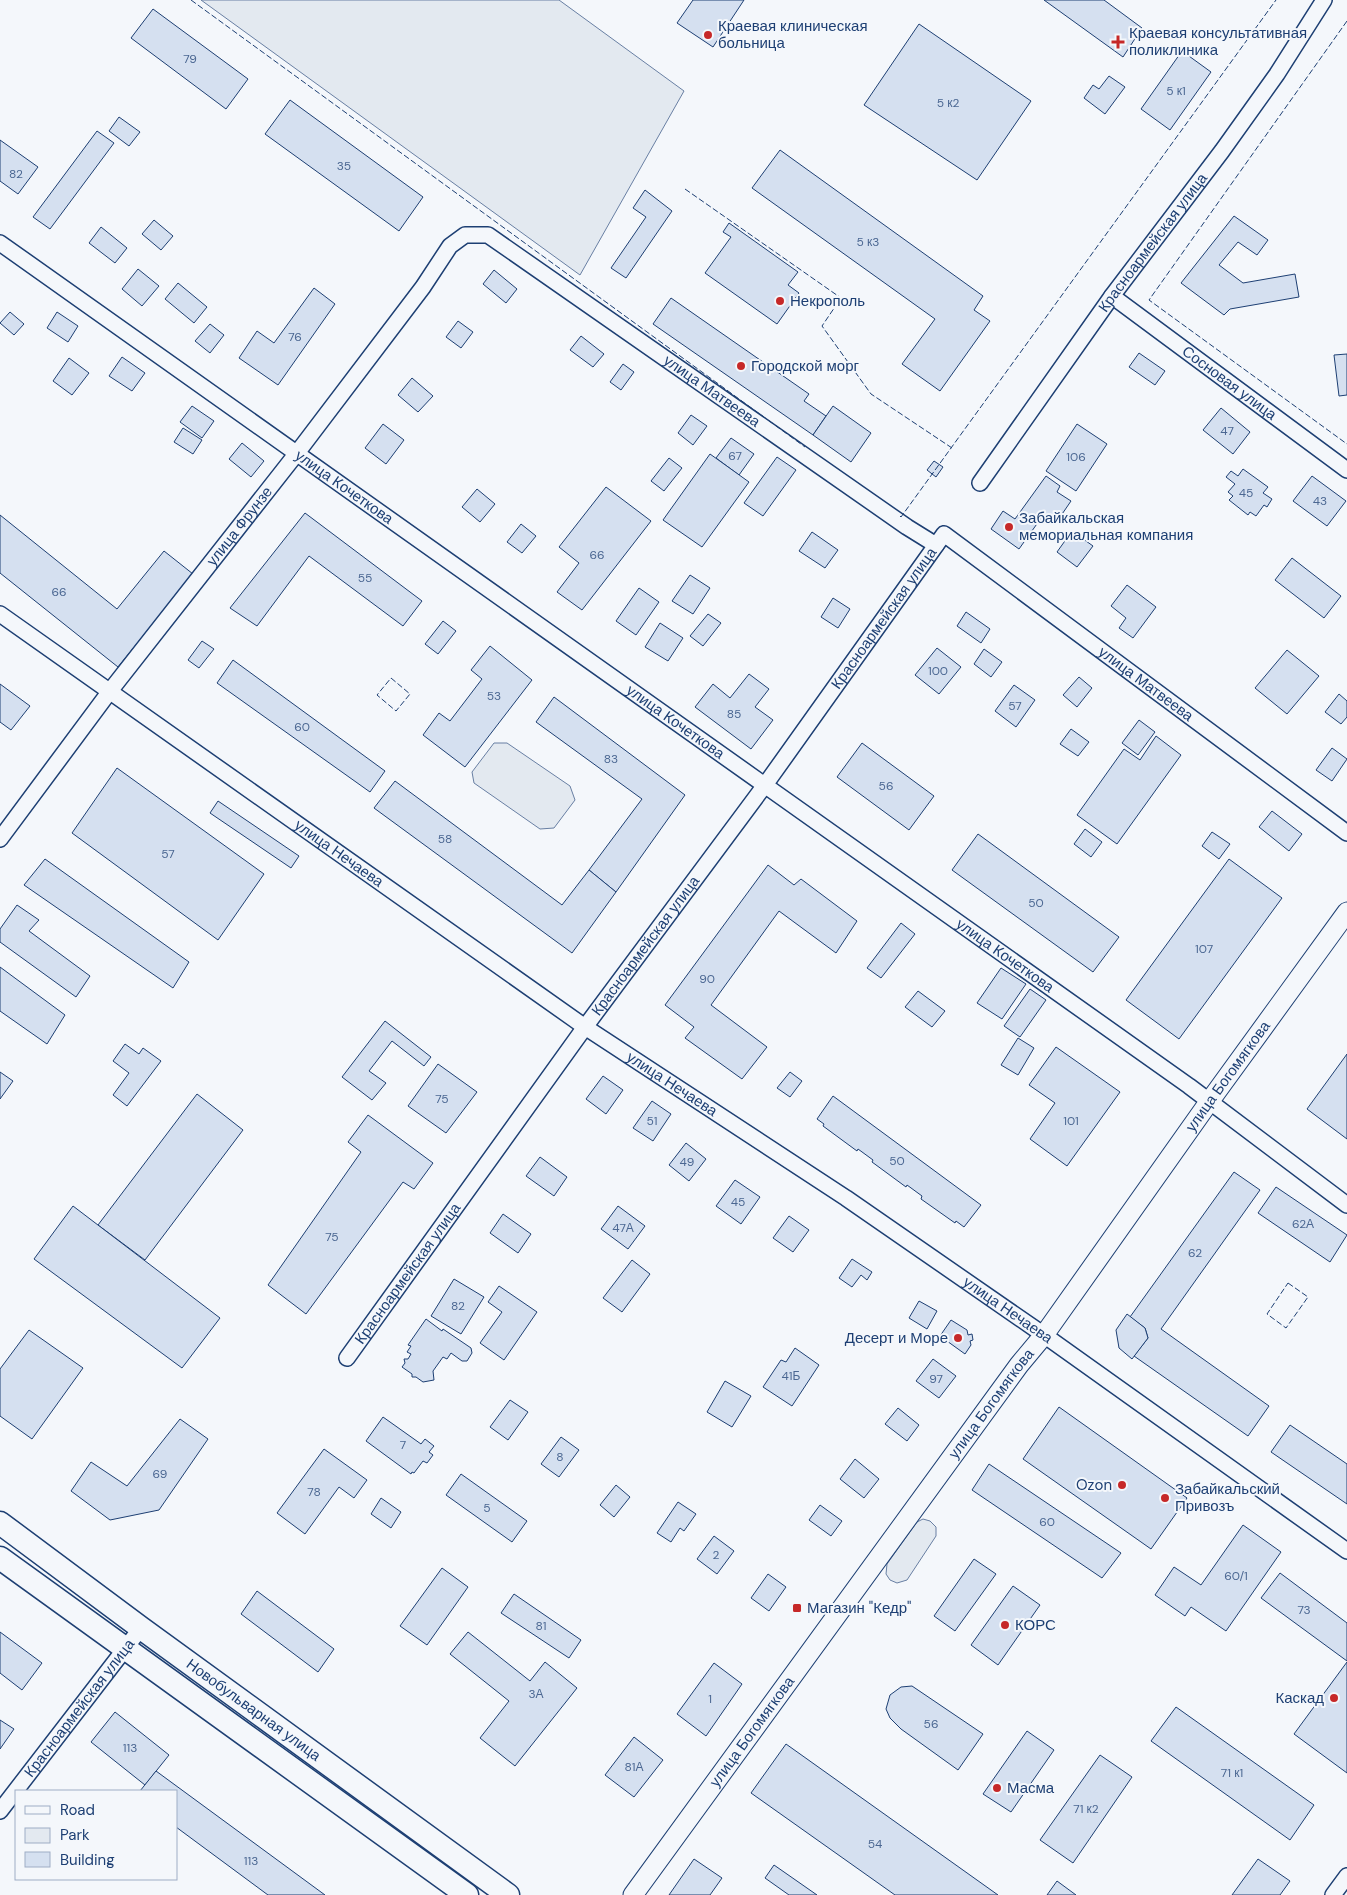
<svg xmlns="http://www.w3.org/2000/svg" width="1347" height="1895" viewBox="0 0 1347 1895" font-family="'DM Sans',sans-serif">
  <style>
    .green { fill: #e3e9f0; stroke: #687fa3 }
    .building { fill: #d5e0f0; stroke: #1d3f73 }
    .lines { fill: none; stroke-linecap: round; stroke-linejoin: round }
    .minor-casing { stroke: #1d3f73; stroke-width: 18 }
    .tertiary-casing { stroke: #1d3f73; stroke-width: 21 }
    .secondary-casing { stroke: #1d3f73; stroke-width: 25 }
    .minor { stroke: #f4f7fb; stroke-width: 15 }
    .tertiary { stroke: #f4f7fb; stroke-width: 19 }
    .secondary { stroke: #f4f7fb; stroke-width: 22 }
    .fence { stroke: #1d3f73; stroke-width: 1; stroke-dasharray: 6 2.5; stroke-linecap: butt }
    .poi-dot { fill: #c62828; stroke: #f4f7fb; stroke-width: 2 }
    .labels { text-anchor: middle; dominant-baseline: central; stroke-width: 4; stroke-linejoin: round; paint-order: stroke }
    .number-label { font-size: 12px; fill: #4b6792 }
    .poi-label { font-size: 15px; fill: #1d3f73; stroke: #f4f7fb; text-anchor: start }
    .street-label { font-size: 15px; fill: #1d3f73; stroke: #f4f7fb }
  </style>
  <rect width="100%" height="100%" fill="#f4f7fb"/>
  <!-- green -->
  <g class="green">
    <polygon points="201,0 559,0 684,91 580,275"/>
    <polygon points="494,743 507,743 570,786 575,800 554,828 540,829 474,783 472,772"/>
    <polygon points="923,1519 930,1521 936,1527 936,1536 907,1580 897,1583 890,1580 886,1574 887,1564 917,1522"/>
  </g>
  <!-- building -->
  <g class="building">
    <polygon points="693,0 744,0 713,47 677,23"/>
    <polygon points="1044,0 1104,0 1142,28 1123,57"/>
    <polygon points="153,9 248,79 226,109 131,38"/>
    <polygon points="919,24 1031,101 977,180 864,105"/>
    <polygon points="1182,51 1211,72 1170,130 1141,109"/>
    <polygon points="1109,76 1125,87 1105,114 1084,98 1093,85 1099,89"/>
    <polygon points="290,100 423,197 399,231 265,134"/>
    <polygon points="119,117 140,132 129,146 109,131"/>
    <polygon points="97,131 114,143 50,229 33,217"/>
    <polygon points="0,140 38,167 18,194 0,181"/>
    <polygon points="780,150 983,296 974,310 990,321 940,391 902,364 935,319 752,188"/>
    <polygon points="645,190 672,211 626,278 611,268 646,217 633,208"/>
    <polygon points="1234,216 1268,240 1257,255 1238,242 1219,265 1243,283 1295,274 1299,297 1230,309 1224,315 1181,283"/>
    <polygon points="154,220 173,236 161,250 142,234"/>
    <polygon points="729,223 798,272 788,285 799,293 777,324 705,273 731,237 723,232"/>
    <polygon points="101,227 127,248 115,263 89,243"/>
    <polygon points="138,269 159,286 142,306 122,289"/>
    <polygon points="494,270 517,289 506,303 483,284"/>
    <polygon points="178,283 207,307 194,323 165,299"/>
    <polygon points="314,288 335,304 278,385 239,358 257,331 274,343"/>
    <polygon points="671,298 809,394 804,401 826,416 813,435 653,324"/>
    <polygon points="10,312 24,324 14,335 0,323"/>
    <polygon points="57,312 78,326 68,342 47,328"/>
    <polygon points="458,321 473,332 461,348 446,337"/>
    <polygon points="210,324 224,335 210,353 195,341"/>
    <polygon points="581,336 604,354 593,367 570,350"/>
    <polygon points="1139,353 1165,371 1155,385 1129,367"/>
    <polygon points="1347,354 1347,395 1339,396 1334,355"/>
    <polygon points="122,357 145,373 132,391 109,376"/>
    <polygon points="69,358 89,373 72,395 53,381"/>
    <polygon points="623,364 634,372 621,390 610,382"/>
    <polygon points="412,378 433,396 418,412 398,395"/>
    <polygon points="192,406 214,421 202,438 180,422"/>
    <polygon points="833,406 871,433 851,462 813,435"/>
    <polygon points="1221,408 1250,432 1233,454 1203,430"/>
    <polygon points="691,415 707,426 693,445 678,433"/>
    <polygon points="383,424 404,440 386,464 365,448"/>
    <polygon points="1077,424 1107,444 1076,491 1046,471"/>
    <polygon points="183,428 202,440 193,454 174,442"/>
    <polygon points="731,438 754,454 739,475 716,458"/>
    <polygon points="242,443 264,461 251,477 229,459"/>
    <polygon points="710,454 749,482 702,547 663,520"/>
    <polygon points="777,457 796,470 763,516 744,503"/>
    <polygon points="669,458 682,468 664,491 651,481"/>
    <polygon points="934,461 943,467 936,477 927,470"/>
    <polygon points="1243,469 1268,487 1263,493 1272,499 1267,507 1264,505 1256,516 1250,512 1248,515 1229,500 1233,496 1228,492 1235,484 1226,477 1231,471 1238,476"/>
    <polygon points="1046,476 1060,486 1057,492 1071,501 1056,523 1044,514 1019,549 991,529 1003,511 1015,519"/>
    <polygon points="1312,476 1346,501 1327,526 1293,501"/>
    <polygon points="606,487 651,521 582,610 557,592 579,563 559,547"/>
    <polygon points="477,489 495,504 480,522 462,507"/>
    <polygon points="305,513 422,601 403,626 309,556 257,626 230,608"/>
    <polygon points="0,515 117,609 164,551 193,574 118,667 0,573"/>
    <polygon points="521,524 536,536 522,553 507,542"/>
    <polygon points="1072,531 1093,546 1077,567 1057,552"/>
    <polygon points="812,532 838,550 825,568 799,551"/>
    <polygon points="1292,558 1341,596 1324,618 1275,580"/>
    <polygon points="690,575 710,588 693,614 672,601"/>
    <polygon points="1127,585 1156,607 1133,638 1119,628 1126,618 1111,606"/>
    <polygon points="639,588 659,602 636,635 616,621"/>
    <polygon points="833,598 850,609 838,628 821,617"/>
    <polygon points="966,612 990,629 981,643 957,626"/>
    <polygon points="708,614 721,623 703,646 690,636"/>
    <polygon points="443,621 456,631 438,654 425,644"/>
    <polygon points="660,623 683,638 668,661 645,647"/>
    <polygon points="202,641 214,649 199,668 188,660"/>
    <polygon points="490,646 532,680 465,767 423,735 439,713 450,721 482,679 471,670"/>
    <polygon points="937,648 961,667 939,694 915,675"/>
    <polygon points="984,649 1002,662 991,677 974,664"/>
    <polygon points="1287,650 1319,676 1287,714 1255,688"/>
    <polygon points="233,660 385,771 370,792 217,683"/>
    <polygon points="749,674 769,689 755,707 773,720 751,749 695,707 713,684 730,698"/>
    <polygon points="1079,677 1092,688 1077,707 1063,695"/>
    <polygon points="0,684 30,706 11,730 0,722"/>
    <polygon points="1014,685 1035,700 1016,727 995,711"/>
    <polygon points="1339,694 1347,701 1347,717 1341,724 1325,712"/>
    <polygon points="554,697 685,795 616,892 589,870 642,799 536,722"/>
    <polygon points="1139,720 1155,732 1138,755 1122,743"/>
    <polygon points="1071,729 1089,742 1078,756 1060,744"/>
    <polygon points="1156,736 1181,755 1117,844 1077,815 1124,749 1140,760"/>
    <polygon points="862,743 934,796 909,830 837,777"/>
    <polygon points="1332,748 1347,759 1332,781 1316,770"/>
    <polygon points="117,768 264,874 218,940 72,833"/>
    <polygon points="395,781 562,905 589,870 616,892 572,953 374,808"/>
    <polygon points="218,801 299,856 291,868 210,813"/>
    <polygon points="1272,811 1302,834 1289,851 1259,827"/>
    <polygon points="1085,829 1102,842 1091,857 1074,844"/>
    <polygon points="1212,832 1230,844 1219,859 1202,846"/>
    <polygon points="978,834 1119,937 1093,972 952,870"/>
    <polygon points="45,859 189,962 173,988 24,885"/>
    <polygon points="1229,859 1282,898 1179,1039 1126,1000"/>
    <polygon points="768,865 794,885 801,879 857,921 836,953 779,911 711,1005 767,1047 742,1079 685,1038 694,1027 665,1005"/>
    <polygon points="17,905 39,920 29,931 90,976 76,997 0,942 0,929"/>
    <polygon points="901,923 915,934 881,978 867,968"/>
    <polygon points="0,967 65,1015 47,1044 0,1011"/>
    <polygon points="1001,968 1026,984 1002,1019 977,1003"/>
    <polygon points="1030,989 1046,1000 1020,1037 1004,1026"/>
    <polygon points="918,991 945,1011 932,1027 905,1007"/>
    <polygon points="385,1021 431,1057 424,1066 392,1041 369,1071 386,1083 372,1100 342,1077"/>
    <polygon points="1018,1038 1034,1048 1018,1075 1001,1065"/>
    <polygon points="125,1044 139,1054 143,1048 161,1061 127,1106 113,1095 129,1073 113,1061"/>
    <polygon points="1056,1047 1120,1092 1067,1166 1030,1139 1055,1103 1029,1085"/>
    <polygon points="1347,1054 1347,1139 1307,1109"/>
    <polygon points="438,1064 477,1092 446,1133 408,1106"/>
    <polygon points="0,1072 13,1081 0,1099"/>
    <polygon points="790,1072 802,1081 790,1097 777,1088"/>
    <polygon points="603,1076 623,1090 606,1114 586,1099"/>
    <polygon points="197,1094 243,1130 145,1260 98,1225"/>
    <polygon points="833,1096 981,1205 964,1227 956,1221 955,1223 921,1199 922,1196 907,1185 906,1187 872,1162 873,1160 858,1149 857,1151 823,1126 824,1124 817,1119"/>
    <polygon points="652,1101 671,1114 653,1141 633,1128"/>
    <polygon points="368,1115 433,1163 414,1189 403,1182 306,1314 268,1285 361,1152 348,1142"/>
    <polygon points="686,1143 706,1159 689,1181 669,1165"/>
    <polygon points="540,1157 567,1177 554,1196 526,1176"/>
    <polygon points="1234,1172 1260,1190 1161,1329 1269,1406 1248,1436 1134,1356 1148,1338 1145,1328 1130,1317"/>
    <polygon points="735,1180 760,1197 741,1224 716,1206"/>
    <polygon points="1276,1187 1347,1235 1330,1262 1258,1213"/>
    <polygon points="73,1206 220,1318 182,1368 34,1259"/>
    <polygon points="618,1206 645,1226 628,1249 601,1229"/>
    <polygon points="503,1214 531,1234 518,1253 490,1233"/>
    <polygon points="789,1216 809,1230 793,1252 773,1238"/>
    <polygon points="852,1259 872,1272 867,1280 861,1275 852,1287 839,1278"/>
    <polygon points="632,1260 650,1274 622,1312 603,1298"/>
    <polygon points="454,1279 484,1297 461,1334 431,1316"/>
    <polygon points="499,1286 537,1312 504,1360 480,1343 502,1312 488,1302"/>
    <polygon points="919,1301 937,1311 927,1329 909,1318"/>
    <polygon points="1127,1314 1145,1328 1148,1338 1132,1359 1119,1348 1116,1330"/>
    <polygon points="426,1319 442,1331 443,1329 471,1348 472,1353 467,1361 462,1361 451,1353 447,1359 443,1357 433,1371 434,1380 423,1382 416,1377 412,1377 412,1374 402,1367 405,1363 404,1359 408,1359 411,1354 407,1352 411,1346 408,1345"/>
    <polygon points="951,1320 967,1330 968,1335 972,1334 973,1340 970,1341 971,1345 965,1354 940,1336"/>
    <polygon points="29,1330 83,1368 32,1439 0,1416 0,1369"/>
    <polygon points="795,1348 819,1365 792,1406 763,1387 781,1360 786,1362"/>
    <polygon points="933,1359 956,1376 939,1398 916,1381"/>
    <polygon points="725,1381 751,1396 732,1427 707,1412"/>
    <polygon points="510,1400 528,1412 508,1440 490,1427"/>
    <polygon points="1059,1407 1187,1498 1151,1549 1023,1459"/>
    <polygon points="898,1408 919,1425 907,1441 885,1424"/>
    <polygon points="383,1417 421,1444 425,1439 434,1446 429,1452 433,1455 427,1463 423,1461 414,1473 412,1472 411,1474 366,1441"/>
    <polygon points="180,1419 208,1439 159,1510 110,1520 71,1491 91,1462 127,1486"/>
    <polygon points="1290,1425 1347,1464 1347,1504 1271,1452"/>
    <polygon points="561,1437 579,1450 559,1477 541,1464"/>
    <polygon points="324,1449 367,1480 354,1498 339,1487 305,1534 277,1513"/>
    <polygon points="855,1459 879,1479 864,1498 840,1479"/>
    <polygon points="989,1464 1121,1553 1102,1578 972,1490"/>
    <polygon points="461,1474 527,1521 512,1542 446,1495"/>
    <polygon points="616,1485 630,1497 614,1517 600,1505"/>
    <polygon points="381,1498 401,1512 391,1528 371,1514"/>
    <polygon points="678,1502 696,1514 684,1531 680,1528 671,1542 657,1533"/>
    <polygon points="820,1505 842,1521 831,1536 809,1520"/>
    <polygon points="1243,1525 1281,1552 1226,1631 1191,1607 1185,1616 1155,1595 1174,1567 1201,1585"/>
    <polygon points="714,1536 734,1551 717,1574 697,1559"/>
    <polygon points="974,1559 996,1574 955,1631 934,1616"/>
    <polygon points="442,1568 468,1587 427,1645 400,1626"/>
    <polygon points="1280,1573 1347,1623 1347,1661 1261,1598"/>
    <polygon points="768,1574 786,1587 769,1611 751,1598"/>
    <polygon points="1013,1586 1040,1605 998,1665 971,1645"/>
    <polygon points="257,1591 334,1649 318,1672 241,1614"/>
    <polygon points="514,1594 581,1640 569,1658 501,1613"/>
    <polygon points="0,1632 42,1663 22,1690 0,1673"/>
    <polygon points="468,1632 530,1681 545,1662 577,1688 515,1766 480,1738 509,1701 450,1654"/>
    <polygon points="1347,1662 1347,1773 1294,1734"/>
    <polygon points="714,1663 742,1684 706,1736 677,1714"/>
    <polygon points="912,1686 983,1734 958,1770 901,1729 890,1718 886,1709 890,1695 901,1687"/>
    <polygon points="1176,1707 1314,1805 1290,1840 1151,1741"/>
    <polygon points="115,1712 169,1755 145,1785 91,1742"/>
    <polygon points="0,1720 14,1729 0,1749"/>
    <polygon points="1027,1731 1054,1750 1011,1812 983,1794"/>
    <polygon points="634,1737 663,1760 634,1797 605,1775"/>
    <polygon points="786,1744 998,1895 895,1895 751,1793"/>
    <polygon points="1100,1755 1132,1777 1073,1863 1040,1840"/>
    <polygon points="156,1771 325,1895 268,1895 176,1827 176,1791 140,1791"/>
    <polygon points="694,1859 722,1878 710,1895 669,1895"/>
    <polygon points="1258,1859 1290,1881 1280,1895 1232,1895"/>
    <polygon points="774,1865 817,1895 789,1895 765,1878"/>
    <polygon points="1057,1881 1076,1895 1047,1895"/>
  </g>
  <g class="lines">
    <!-- minor casing -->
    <g class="minor-casing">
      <g id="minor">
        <path id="s1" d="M0,243l1189,843 158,119"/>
        <path id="s2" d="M1112,296l235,174"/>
        <path id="s3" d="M980,483l132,-187 110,-145 55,-77 47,-74"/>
        <path id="s4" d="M0,614l585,413 261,171 198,137 303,216"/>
        <path id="s5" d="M0,839l110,-148 187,-238 126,-166 27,-41 15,-11h23l419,292 29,18"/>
        <path id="s6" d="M347,1358l238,-331 180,-242 179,-251 403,299"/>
        <path id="s7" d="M0,1811l141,-183"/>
        <polyline points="1333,1895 1347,1876"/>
      </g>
    </g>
    <!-- tertiary casing -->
    <g class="tertiary-casing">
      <g id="tertiary">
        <path id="s8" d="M633,1895l386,-530 25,-30 165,-233 138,-190"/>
      </g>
    </g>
    <!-- secondary casing -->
    <g class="secondary-casing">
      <g id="secondary">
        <path id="s9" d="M0,1523l141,105 367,267"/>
        <polyline points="0,1558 467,1895"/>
      </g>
    </g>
    <!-- minor -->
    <use href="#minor" class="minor"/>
    <!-- tertiary -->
    <use href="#tertiary" class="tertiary"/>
    <!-- secondary -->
    <use href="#secondary" class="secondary"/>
    <!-- fence -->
    <g class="fence">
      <polyline points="191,0 805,447"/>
      <polyline points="1347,21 1149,300 1347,444"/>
      <polyline points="685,189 841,298 822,326 871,394 952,448"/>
      <polyline points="900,516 901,517 1276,0"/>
      <polygon points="391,678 410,694 396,711 377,695"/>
      <polygon points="1288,1283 1308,1297 1286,1328 1267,1314"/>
    </g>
  </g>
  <!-- markers -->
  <g class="poi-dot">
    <circle cx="708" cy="35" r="5"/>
    <path d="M1115.5 34.5h5v5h5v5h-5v5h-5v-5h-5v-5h5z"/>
    <circle cx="780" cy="301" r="5"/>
    <circle cx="741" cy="366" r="5"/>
    <circle cx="1009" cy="527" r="5"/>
    <circle cx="958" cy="1338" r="5"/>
    <circle cx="1122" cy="1485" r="5"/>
    <circle cx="1165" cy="1498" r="5"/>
    <rect x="792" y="1603" width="10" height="10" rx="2.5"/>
    <circle cx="1005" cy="1625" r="5"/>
    <circle cx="1334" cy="1698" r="5"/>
    <circle cx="997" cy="1788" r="5"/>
  </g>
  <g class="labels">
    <!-- number labels -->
    <g class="number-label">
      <text x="190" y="59">79</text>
      <text x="1176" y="91">5 к1</text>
      <text x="948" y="103">5 к2</text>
      <text x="344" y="166">35</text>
      <text x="16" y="174">82</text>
      <text x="868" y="242">5 к3</text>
      <text x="295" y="337">76</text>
      <text x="1227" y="431">47</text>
      <text x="735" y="456">67</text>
      <text x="1076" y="457">106</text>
      <text x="1246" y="493">45</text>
      <text x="1320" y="501">43</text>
      <text x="597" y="555">66</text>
      <text x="365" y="578">55</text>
      <text x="59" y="592">66</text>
      <text x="938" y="671">100</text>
      <text x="494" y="696">53</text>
      <text x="1015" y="706">57</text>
      <text x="734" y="714">85</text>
      <text x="302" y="727">60</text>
      <text x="611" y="759">83</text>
      <text x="886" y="786">56</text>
      <text x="445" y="839">58</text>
      <text x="168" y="854">57</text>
      <text x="1036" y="903">50</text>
      <text x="1204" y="949">107</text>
      <text x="707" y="979">90</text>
      <text x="442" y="1099">75</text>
      <text x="652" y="1121">51</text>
      <text x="1071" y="1121">101</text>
      <text x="897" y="1161">50</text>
      <text x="687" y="1162">49</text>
      <text x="738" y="1202">45</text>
      <text x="1303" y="1224">62А</text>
      <text x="623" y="1228">47А</text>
      <text x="332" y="1237">75</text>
      <text x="1195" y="1253">62</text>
      <text x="458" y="1306">82</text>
      <text x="791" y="1376">41Б</text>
      <text x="936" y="1379">97</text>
      <text x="403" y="1445">7</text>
      <text x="560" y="1457">8</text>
      <text x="160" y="1474">69</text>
      <text x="314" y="1492">78</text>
      <text x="487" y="1508">5</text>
      <text x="1047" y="1522">60</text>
      <text x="716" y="1555">2</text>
      <text x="1236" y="1576">60/1</text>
      <text x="1304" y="1610">73</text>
      <text x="541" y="1626">81</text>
      <text x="536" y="1694">3А</text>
      <text x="710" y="1699">1</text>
      <text x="931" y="1724">56</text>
      <text x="130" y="1748">113</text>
      <text x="634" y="1767">81А</text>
      <text x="1232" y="1773">71 к1</text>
      <text x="1086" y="1809">71 к2</text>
      <text x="875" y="1844">54</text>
      <text x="251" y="1861">113</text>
    </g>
    <!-- poi labels -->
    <g class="poi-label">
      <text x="718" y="26">Краевая клиническая<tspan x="718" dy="17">больница</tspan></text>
      <text x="1129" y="33">Краевая консультативная<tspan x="1129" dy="17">поликлиника</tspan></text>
      <text x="790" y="301">Некрополь</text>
      <text x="751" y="366">Городской морг</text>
      <text x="1019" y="518">Забайкальская<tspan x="1019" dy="17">мемориальная компания</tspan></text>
      <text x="948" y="1338" text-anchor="end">Десерт и Море</text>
      <text x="1112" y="1485" text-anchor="end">Ozon</text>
      <text x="1175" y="1489">Забайкальский<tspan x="1175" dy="17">Привозъ</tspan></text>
      <text x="807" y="1608">Магазин "Кедр"</text>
      <text x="1015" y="1625">КОРС</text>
      <text x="1324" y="1698" text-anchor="end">Каскад</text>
      <text x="1007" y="1788">Масма</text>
    </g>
    <!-- street labels -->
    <g class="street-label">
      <text stroke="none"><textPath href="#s3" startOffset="296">Красноармейская улица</textPath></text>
      <text stroke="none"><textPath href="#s2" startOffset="146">Сосновая улица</textPath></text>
      <text stroke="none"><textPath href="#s5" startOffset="1059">улица Матвеева</textPath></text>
      <text stroke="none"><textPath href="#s1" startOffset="422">улица Кочеткова</textPath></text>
      <text stroke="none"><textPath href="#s5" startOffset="394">улица Фрунзе</textPath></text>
      <text stroke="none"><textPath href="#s6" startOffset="914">Красноармейская улица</textPath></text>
      <text stroke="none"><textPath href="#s6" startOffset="1269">улица Матвеева</textPath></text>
      <text stroke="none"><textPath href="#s1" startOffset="828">улица Кочеткова</textPath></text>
      <text stroke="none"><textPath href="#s4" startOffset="415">улица Нечаева</textPath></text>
      <text stroke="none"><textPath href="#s6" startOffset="509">Красноармейская улица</textPath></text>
      <text stroke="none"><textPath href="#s1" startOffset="1232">улица Кочеткова</textPath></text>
      <text stroke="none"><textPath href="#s8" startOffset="1012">улица Богомягкова</textPath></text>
      <text stroke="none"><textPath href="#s4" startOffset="820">улица Нечаева</textPath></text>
      <text stroke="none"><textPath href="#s6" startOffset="104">Красноармейская улица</textPath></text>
      <text stroke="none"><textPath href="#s4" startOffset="1225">улица Нечаева</textPath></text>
      <text stroke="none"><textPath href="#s8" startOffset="608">улица Богомягкова</textPath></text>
      <text stroke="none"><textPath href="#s7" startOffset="130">Красноармейская улица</textPath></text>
      <text stroke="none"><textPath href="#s9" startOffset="315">Новобульварная улица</textPath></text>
      <text stroke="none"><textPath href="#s8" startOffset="202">улица Богомягкова</textPath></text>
    </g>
  </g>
  <!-- legend -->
  <rect x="15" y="1790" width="162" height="90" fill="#f4f7fb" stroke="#9eadc5"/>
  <rect x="25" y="1806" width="25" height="8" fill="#f4f7fb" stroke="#9eadc5"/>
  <text x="60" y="1815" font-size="15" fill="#1d3f73">Road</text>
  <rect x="25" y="1828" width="25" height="15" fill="#e3e9f0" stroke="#9eadc5"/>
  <text x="60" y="1840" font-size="15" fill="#1d3f73">Park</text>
  <rect x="25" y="1852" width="25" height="15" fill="#d5e0f0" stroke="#9eadc5"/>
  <text x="60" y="1865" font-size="15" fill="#1d3f73">Building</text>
</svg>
